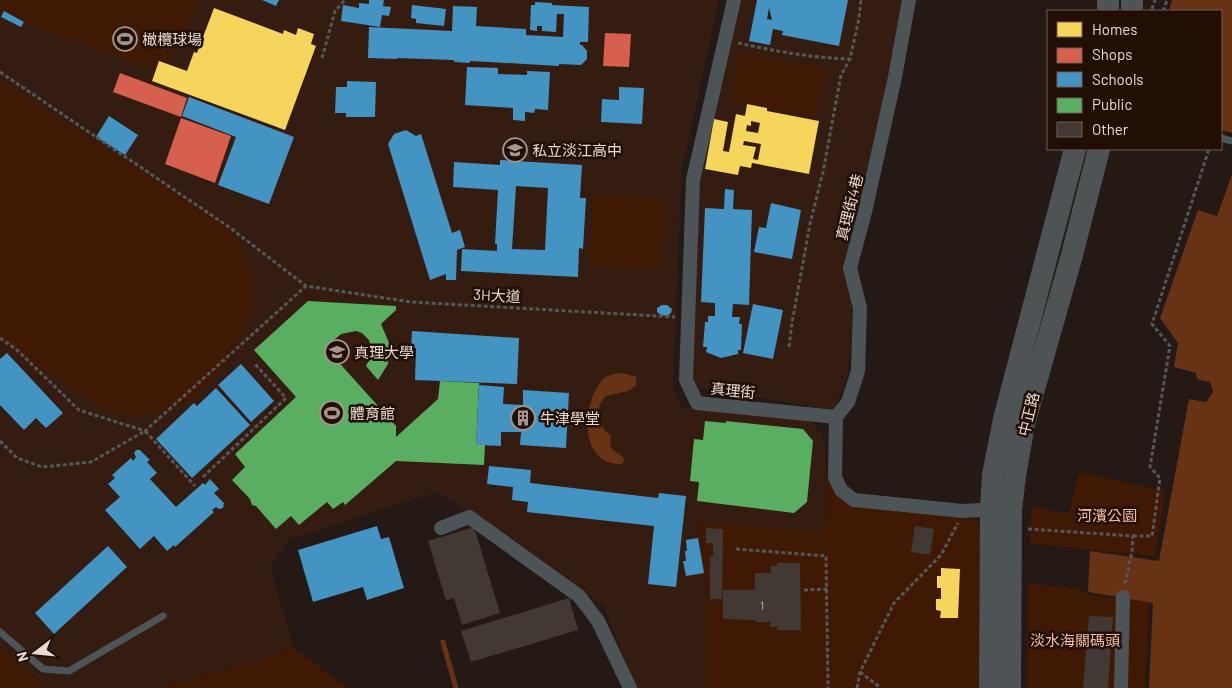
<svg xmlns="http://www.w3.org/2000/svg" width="1232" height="688" viewBox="0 0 1232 688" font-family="Barlow,'Noto Sans TC',sans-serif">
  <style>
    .built { fill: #341c11 }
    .green { fill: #401904 }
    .water { fill: #683214 }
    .homes { fill: #f6d55c; fill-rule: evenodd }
    .shops { fill: #d6604d }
    .schools { fill: #4393c3; fill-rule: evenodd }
    .public { fill: #5aae61 }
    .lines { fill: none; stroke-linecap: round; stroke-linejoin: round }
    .stream { stroke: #683214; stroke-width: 5 }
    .building { fill: #423934 }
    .path { stroke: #555858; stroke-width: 3; stroke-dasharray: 4 2.5; stroke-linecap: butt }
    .lane { stroke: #4c5457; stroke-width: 7 }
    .street { stroke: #4c5457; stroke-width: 14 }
    .primary { stroke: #4e5455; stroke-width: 22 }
    .labels { text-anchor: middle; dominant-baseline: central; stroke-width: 5; stroke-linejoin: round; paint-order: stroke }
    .number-label { font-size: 12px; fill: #beb1aa }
    .poi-label { font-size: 15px; fill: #e8d9d2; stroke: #210e05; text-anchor: start }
    .street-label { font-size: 15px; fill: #e8d9d2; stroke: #210e05 }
    .park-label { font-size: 15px; fill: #f5bda3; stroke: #210e05 }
  </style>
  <rect width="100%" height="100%" fill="#241914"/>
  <!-- built -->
  <g class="built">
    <polygon points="0,0 719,0 682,169 673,387 682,407 811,420 823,435 829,481 824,531 700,524 707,594 707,688 636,688 604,606 438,492 289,539 270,566 294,649 161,688 48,688 0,649"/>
    <polygon points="736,0 904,0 862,207 845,266 855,313 848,373 834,410 701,388 691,374 697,182"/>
  </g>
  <!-- green -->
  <g class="green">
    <polygon points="0,0 199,0 171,57 150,69 24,22 0,7"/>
    <polygon points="740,52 825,68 816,117 731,101"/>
    <path d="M0,80l229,147c16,23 28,49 23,78 -5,27 -29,67 -50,85 -22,18 -57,32 -85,23 -17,-4 -32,-16 -47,-26 -23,-15 -47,-30 -70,-46z"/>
    <polygon points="593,195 665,199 661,269 589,265"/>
    <polygon points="1079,472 1165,491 1155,556 1030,544 1031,506 1069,514"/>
    <polygon points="829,481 848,501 978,520 980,522 979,688 707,688 707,594 700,523 824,531"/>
    <polygon points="1028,583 1079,589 1088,595 1149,602 1145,688 1027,688"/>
    <polygon points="0,649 48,688 0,688"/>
    <polygon points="294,649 348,688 161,688"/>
  </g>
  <!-- water -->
  <g class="water">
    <polygon points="1172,0 1232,0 1232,133 1221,130 1221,11 1169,11"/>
    <polygon points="1232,175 1232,688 1149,688 1153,603 1088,592 1090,551 1159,561 1189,399 1206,402 1213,392 1210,382 1197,379 1196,373 1174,367 1178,343 1160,318 1198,210 1217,216"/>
    <path d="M616,373l11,1 9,3v9l-8,5 -22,5c-13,12 -8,30 5,40 -2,19 4,11 14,24l-3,4c-44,1 -40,-60 -20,-84 3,-4 10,-5 14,-7z"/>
  </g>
  <!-- homes -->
  <g class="homes">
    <polygon points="214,8 283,34 284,30 296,35 298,28 314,34 311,44 316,46 285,130 152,81 159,61 187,71 194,52 197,53"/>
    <path d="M747,104l20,4v3l52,10 -10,53 -57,-11 -1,5 -11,-2 -2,9 -33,-6 9,-50 14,3 -5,29 6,1 7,-38 9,2zM751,121l9,2 -2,10 -12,-2 1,-6 4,1zM744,141l17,3 -3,16 -5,-1 3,-12 -13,-2z"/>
    <polygon points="941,568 960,569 958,618 940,618 941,611 936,610 936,599 941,599 941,588 937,588 937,576 941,576"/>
  </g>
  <!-- shops -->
  <g class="shops">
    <polygon points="605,33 631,34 629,67 603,66"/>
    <polygon points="120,73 187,98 181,117 113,92"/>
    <polygon points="181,118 231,136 215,183 165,164"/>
  </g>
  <!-- schools -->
  <g class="schools">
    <polygon points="262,0 279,0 276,6"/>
    <polygon points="369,0 384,0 383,6 391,7 389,16 382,15 380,27 341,21 343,5 359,8 359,3 369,4"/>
    <path d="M757,0h91l-9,46 -57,-11 1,-4 -10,-2 -3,16 -21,-4zM769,8l3,12 -5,-1z"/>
    <polygon points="535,2 552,3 552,5 589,7 588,42 580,42 580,45 582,45 587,51 587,59 581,65 559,64 559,66 471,61 469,63 455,62 453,60 397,58 397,59 368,58 369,27 452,31 453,6 477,7 476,26 526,29 526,35 563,37 564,14 557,14 556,32 542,31 542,26 537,26 537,31 530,30 531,5 535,5"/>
    <polygon points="412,5 446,9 444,26 416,23 416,19 411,18"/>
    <polygon points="4,11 24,22 21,27 1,17"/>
    <polygon points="467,67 498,68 498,74 527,75 527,71 550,72 548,110 535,109 534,113 525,112 525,121 513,120 513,108 465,105"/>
    <polygon points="347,81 376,82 375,117 346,117 346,113 335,113 336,87 347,87"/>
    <polygon points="619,87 644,88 642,124 601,122 602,99 619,100"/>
    <polygon points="189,97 294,137 269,204 218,185 236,137 182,116"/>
    <polygon points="109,116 138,135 125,155 96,137"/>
    <polygon points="406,130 416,136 421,134 452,233 460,230 465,247 457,250 456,280 446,280 446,274 430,280 388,144 394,134"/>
    <path d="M500,160l82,5 -2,33h6l-3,51 -4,-1 -1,29 -117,-6 1,-22 35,2v-7h-2l3,-54 -45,-3 1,-25 46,3zM516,186l32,2 -3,62 -33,-1z"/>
    <polygon points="725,189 734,190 733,209 752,210 749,305 733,304 732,317 740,317 739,324 742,324 741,350 738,350 738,354 721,358 706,352 707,347 703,347 705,322 708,322 708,316 715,316 715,303 701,302 705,208 724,209"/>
    <polygon points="771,203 801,210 792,259 754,252 759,227 766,228"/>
    <polygon points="753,304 783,310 773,359 743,353"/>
    <polygon points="662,305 667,305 672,309 671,313 667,316 661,315 657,312 657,308"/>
    <polygon points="412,331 519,338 517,384 415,380 416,348 411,348"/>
    <polygon points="7,353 63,413 46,428 36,418 24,430 0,405 0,359"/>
    <polygon points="241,364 274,401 251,422 218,385"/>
    <polygon points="479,385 504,387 503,404 523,405 523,390 569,393 566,448 520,445 521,432 501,432 501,446 476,445"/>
    <polygon points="216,388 250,425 192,478 156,439 194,403 197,406"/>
    <polygon points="136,450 140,450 150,460 147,462 157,473 150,479 176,507 203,483 205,485 210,479 219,489 214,493 224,503 223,508 219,509 216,507 212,510 214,512 175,547 174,545 167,551 154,536 140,549 105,510 120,497 108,484 115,478 112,475 131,458 133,461 136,457 134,453"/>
    <polygon points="489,466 531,470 530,483 658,498 659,493 686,496 676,587 648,584 654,526 527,512 528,502 512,500 513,487 487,484"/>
    <polygon points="377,526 381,539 389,537 404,588 367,600 363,587 313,602 298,550"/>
    <polygon points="698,538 704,573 686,576 683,561 686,561 685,551 687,551 686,540"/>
    <polygon points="108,546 127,567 54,634 35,613"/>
  </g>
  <!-- public -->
  <g class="public">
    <polygon points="308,301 396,306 396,310 381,324 389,343 388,364 378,380 366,366 371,356 371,348 369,340 362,333 356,331 341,334 334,340 331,349 334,357 396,426 396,437 438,399 440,381 479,383 476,445 485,445 484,465 396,461 345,505 343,502 333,509 327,502 299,525 291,516 276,529 256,506 252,505 250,499 232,480 245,467 235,454 296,397 254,350"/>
    <polygon points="705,421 726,423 726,421 803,429 813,441 807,502 794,513 697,501 699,482 690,481 694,439 703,440"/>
  </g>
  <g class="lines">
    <!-- stream -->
    <polyline class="stream" points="443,642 456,688"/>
  </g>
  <!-- building -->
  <g class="building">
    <polygon points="915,526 934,529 930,555 911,552"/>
    <polygon points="474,527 500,613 462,625 454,598 446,600 428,541"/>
    <polygon points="706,528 723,529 722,599 710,599 710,556 713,556 713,543 706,543"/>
    <polygon points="777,563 800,563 801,630 777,630 778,627 770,627 770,622 755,622 756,620 723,619 723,590 755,590 755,573 771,573 771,566 777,566"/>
    <polygon points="569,598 578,630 471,662 461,631"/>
    <polygon points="1089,616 1113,617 1108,688 1083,688"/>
  </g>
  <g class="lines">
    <!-- path -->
    <g class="path">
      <polyline points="1152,9 1155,0"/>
      <polyline points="1163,11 1167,0"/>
      <path d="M738,43c37,8 74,15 112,16"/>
      <polyline points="322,58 335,11 345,0"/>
      <polyline points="0,72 229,227 306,286 411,302 675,317"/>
      <polyline points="0,338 17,350 79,410 145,431 306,286"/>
      <polyline points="789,347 792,323 810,224 823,172 841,75 850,59 859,18 861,0"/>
      <polyline points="0,441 17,458 42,467 91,462 145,431 195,486"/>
      <polyline points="203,477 286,398 255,364"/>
      <polyline points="1028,529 1133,536 1132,552 1125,584"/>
      <polyline points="1133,536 1152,536 1160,478 1150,467 1170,346 1152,324 1209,149"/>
      <polyline points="736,549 826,556 828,688"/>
      <polyline points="804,590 827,589"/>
      <polyline points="860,672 881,688"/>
      <polyline points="857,688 860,672 894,603 941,555 958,523"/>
    </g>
    <!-- lane -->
    <g class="lane">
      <polyline points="1221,138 1232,141"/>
      <polyline points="0,632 43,669 69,671 163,616"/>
    </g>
    <!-- street -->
    <g class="street">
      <polyline points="734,0 693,180 686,380 697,403 836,417 835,477 841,490 854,500 963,511 997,509"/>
      <polyline points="836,417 848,402 858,371 860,308 850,268 865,212 895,77 909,0"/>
      <polyline points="441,528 469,517 579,596 598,621 630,688"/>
      <polyline points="1121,688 1123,597"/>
    </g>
    <!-- primary -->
    <g class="primary">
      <polyline points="1132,0 1132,11"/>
      <polyline points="1108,11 1108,0"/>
      <polyline points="990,688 991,508 993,475 1004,419 1075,149"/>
      <polyline points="1010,688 1011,510 1015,476 1024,424 1072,255 1099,149"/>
    </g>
  </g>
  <!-- icons -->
  <defs>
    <g id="stadium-ring" transform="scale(1.25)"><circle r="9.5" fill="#210e05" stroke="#a39690" stroke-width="1.5"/><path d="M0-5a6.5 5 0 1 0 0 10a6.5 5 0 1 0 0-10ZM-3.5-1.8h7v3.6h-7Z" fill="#a39690"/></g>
    <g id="school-ring" transform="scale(1.25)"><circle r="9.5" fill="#210e05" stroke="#a39690" stroke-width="1.5"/><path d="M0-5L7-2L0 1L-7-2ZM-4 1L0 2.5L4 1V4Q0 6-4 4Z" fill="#a39690"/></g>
    <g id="university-ring" transform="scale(1.25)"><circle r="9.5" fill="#210e05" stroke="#a39690" stroke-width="1.5"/><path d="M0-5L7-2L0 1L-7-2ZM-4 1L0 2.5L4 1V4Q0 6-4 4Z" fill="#a39690"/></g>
    <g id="building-ring" transform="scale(1.25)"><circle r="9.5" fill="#210e05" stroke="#a39690" stroke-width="1.5"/><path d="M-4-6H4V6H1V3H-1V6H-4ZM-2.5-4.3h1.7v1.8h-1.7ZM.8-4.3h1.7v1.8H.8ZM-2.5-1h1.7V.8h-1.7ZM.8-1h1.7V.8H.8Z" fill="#a39690"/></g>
  </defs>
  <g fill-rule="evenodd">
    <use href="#stadium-ring" x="125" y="39"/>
    <use href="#school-ring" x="515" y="150"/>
    <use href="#university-ring" x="337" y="352"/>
    <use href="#stadium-ring" x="332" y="413"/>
    <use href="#building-ring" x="523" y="418"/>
  </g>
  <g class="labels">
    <!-- number labels -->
    <g class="number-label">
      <text x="762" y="605">1</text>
    </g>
    <!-- poi labels -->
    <g class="poi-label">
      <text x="142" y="39">橄欖球場</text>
      <text x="532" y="150">私立淡江高中</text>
      <text x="354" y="352">真理大學</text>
      <text x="350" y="413">體育館</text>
      <text x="540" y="418">牛津學堂</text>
    </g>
    <!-- street labels -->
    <g class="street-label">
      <text transform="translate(849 207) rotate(-76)">真理街4巷</text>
      <text transform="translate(497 295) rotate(3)">3H大道</text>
      <text transform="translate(733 390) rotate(6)">真理街</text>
      <text transform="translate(1028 414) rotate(-76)">中正路</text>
    </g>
    <!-- park labels -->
    <g class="park-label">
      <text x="1107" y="515">河濱公園</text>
      <text x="1075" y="640">淡水海關碼頭</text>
    </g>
  </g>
  <!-- legend -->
  <rect x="1047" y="10" width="175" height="140" fill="#210e05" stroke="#715f57"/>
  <rect x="1057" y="22" width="25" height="15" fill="#f6d55c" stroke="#715f57"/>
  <text x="1092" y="35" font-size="15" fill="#e8d9d2">Homes</text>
  <rect x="1057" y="48" width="25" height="15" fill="#d6604d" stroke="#715f57"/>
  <text x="1092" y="60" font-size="15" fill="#e8d9d2">Shops</text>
  <rect x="1057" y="72" width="25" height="15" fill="#4393c3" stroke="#715f57"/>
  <text x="1092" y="85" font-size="15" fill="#e8d9d2">Schools</text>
  <rect x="1057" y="98" width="25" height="15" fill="#5aae61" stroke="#715f57"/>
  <text x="1092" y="110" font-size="15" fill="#e8d9d2">Public</text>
  <rect x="1057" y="122" width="25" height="15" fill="#423934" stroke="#715f57"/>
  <text x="1092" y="135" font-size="15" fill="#e8d9d2">Other</text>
  <!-- north arrow -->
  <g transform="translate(35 653) rotate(254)" stroke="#210e05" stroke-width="4" paint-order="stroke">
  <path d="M0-4L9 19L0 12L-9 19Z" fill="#e8d9d2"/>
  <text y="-8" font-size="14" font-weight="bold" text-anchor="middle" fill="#e8d9d2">N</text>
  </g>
</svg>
